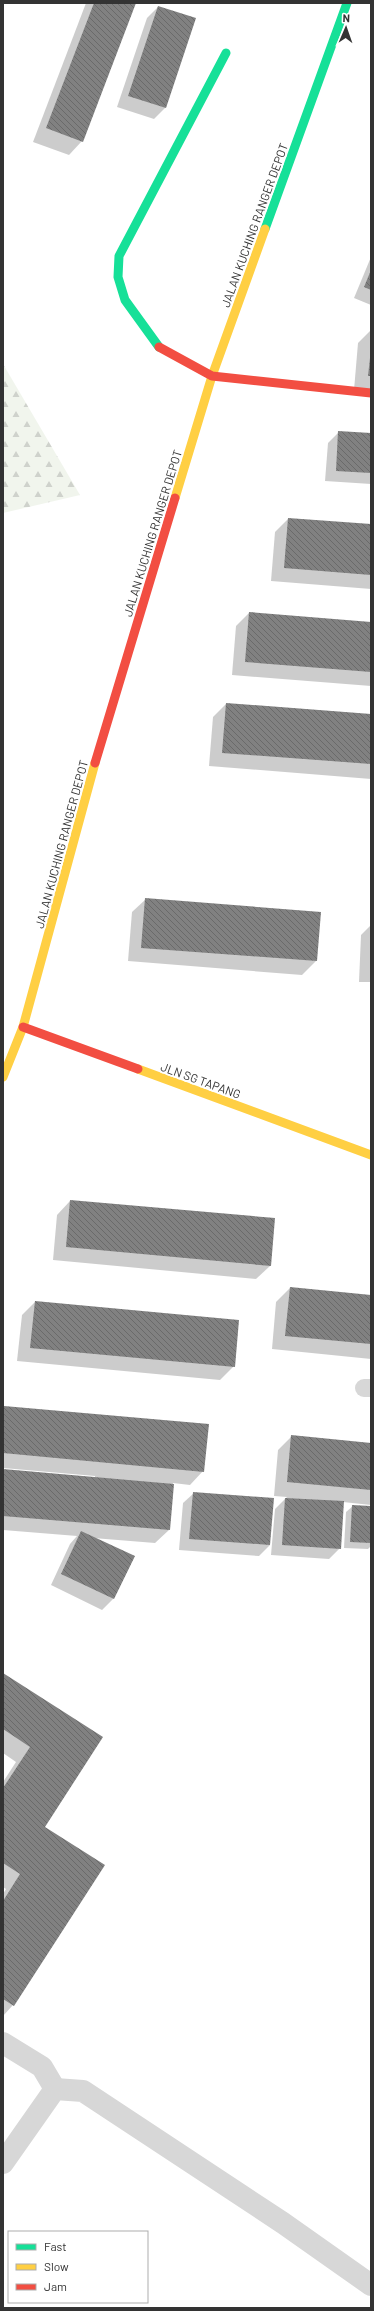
<svg xmlns="http://www.w3.org/2000/svg" width="374" height="2311" viewBox="0 0 374 2311" font-family="Barlow,sans-serif">
  <style>
    .forest { fill: url(#forest-firs) }
    .shadow { fill: #0003 }
    .building { fill: url(#building-back-hatch) }
    .lines { fill: none; stroke-linecap: round; stroke-linejoin: round }
    .lane { stroke: #d7d7d7; stroke-width: 18 }
    .street { stroke: #d7d7d7; stroke-width: 22 }
    .fast { stroke: #16e098; stroke-width: 9 }
    .slow { stroke: #ffcf43; stroke-width: 9 }
    .jam { stroke: #f24e42; stroke-width: 9 }
    .labels { text-anchor: middle; dominant-baseline: central; stroke-width: 4; stroke-linejoin: round; paint-order: stroke }
    .street-label { font-size: 12px; fill: #333; stroke: #fff }
  </style>
  <defs>
    <pattern id="forest-firs" width="22" height="20" patternUnits="userSpaceOnUse"><rect width="22" height="20" fill="#f1f5ed"/><path d="M5 1l3.5 6h-7zM16 11l3.5 6h-7z" fill="#cfd2cc"/></pattern>
    <pattern id="building-back-hatch" width="6" height="6" patternUnits="userSpaceOnUse"><rect width="6" height="6" fill="#818181"/><path d="M-1 5l2 2M0 0l6 6M5-1l2 2" fill="none" stroke="#6a6a6a"/></pattern>
  </defs>
  <rect width="100%" height="100%" fill="#fff"/>
  <!-- forest -->
  <polygon class="forest" points="3,364 80,495 3,513"/>
  <!-- shadow -->
  <g class="shadow">
    <polygon points="86,3 134,3 82,141 69,155 33,142"/>
    <polygon points="158,7 195,19 165,108 154,119 117,107 147,18"/>
    <polygon points="371,257 371,305 354,298"/>
    <polygon points="371,330 371,391 354,390 358,343"/>
    <polygon points="339,432 371,434 371,484 325,481 328,443"/>
    <polygon points="288,519 371,525 371,589 271,581 275,532"/>
    <polygon points="249,613 371,623 371,686 232,675 236,626"/>
    <polygon points="226,704 371,715 371,779 209,766 213,717"/>
    <polygon points="146,899 320,913 316,961 302,975 128,961 132,912"/>
    <polygon points="371,925 371,982 359,982 361,935"/>
    <polygon points="70,1201 270,1266 256,1279 53,1260 57,1215"/>
    <polygon points="290,1288 371,1296 371,1359 272,1349 276,1302"/>
    <polygon points="35,1302 234,1366 220,1380 17,1361 22,1315"/>
    <polygon points="4,1407 203,1471 190,1485 173,1483 169,1530 155,1543 93,1538 134,1557 113,1599 102,1610 51,1585 70,1544 77,1536 3,1530 3,1470 95,1478 95,1476 3,1468"/>
    <polygon points="292,1436 371,1444 371,1505 343,1502 340,1548 329,1559 271,1555 275,1509 287,1497 274,1496 278,1450"/>
    <polygon points="194,1493 270,1545 259,1556 179,1550 183,1503"/>
    <polygon points="353,1506 371,1507 371,1546 368,1549 344,1548 346,1512"/>
    <polygon points="3,1674 102,1737 44,1827 13,2005 3,2016 3,1894 6,1889 3,1887 3,1782 16,1762 3,1753"/>
  </g>
  <!-- building -->
  <g class="building">
    <polygon points="94,3 136,3 83,142 46,128"/>
    <polygon points="158,6 196,18 166,108 128,96"/>
    <polygon points="371,270 371,290 364,287"/>
    <polygon points="370,358 371,358 371,376 368,376"/>
    <polygon points="338,431 371,433 371,473 336,471"/>
    <polygon points="288,518 371,524 371,575 284,568"/>
    <polygon points="249,612 371,622 371,672 245,662"/>
    <polygon points="226,703 371,714 371,764 222,753"/>
    <polygon points="145,898 321,912 317,961 141,948"/>
    <polygon points="70,1200 275,1218 271,1266 66,1247"/>
    <polygon points="290,1287 371,1295 371,1344 285,1336"/>
    <polygon points="35,1301 239,1320 235,1367 30,1348"/>
    <polygon points="4,1406 209,1424 204,1472 3,1453"/>
    <polygon points="291,1435 371,1443 371,1490 287,1482"/>
    <polygon points="3,1469 174,1484 170,1530 3,1516"/>
    <polygon points="193,1492 274,1498 270,1545 189,1539"/>
    <polygon points="285,1498 344,1501 341,1549 282,1545"/>
    <polygon points="352,1505 371,1506 371,1543 350,1542"/>
    <polygon points="81,1531 135,1556 114,1599 61,1574"/>
    <polygon points="3,1673 103,1737 45,1827 105,1865 14,2006 3,1999 3,1901 20,1874 3,1863 3,1788 30,1747 3,1729"/>
  </g>
  <g class="lines">
    <!-- lane -->
    <polyline class="lane" points="364,1388 371,1388"/>
    <!-- street -->
    <g class="street">
      <polyline points="3,2043 42,2067 55,2089"/>
      <polyline points="3,2163 55,2089 83,2091 283,2223 371,2285"/>
    </g>
    <!-- fast -->
    <g class="fast">
      <polyline points="265,229 347,3"/>
      <polyline points="159,347 125,300 118,277 119,256 226,53"/>
    </g>
    <!-- slow -->
    <g class="slow">
      <polyline points="175,498 212,376 265,229"/>
      <polyline points="138,1069 371,1155"/>
      <polyline points="3,1077 23,1027 95,763"/>
    </g>
    <!-- jam -->
    <g class="jam">
      <polyline points="159,347 212,376 371,393"/>
      <polyline points="95,763 175,498"/>
      <polyline points="23,1027 138,1069"/>
    </g>
  </g>
  <g class="labels">
    <!-- street labels -->
    <g class="street-label">
      <text transform="translate(254 225) rotate(-70)">JALAN KUCHING RANGER DEPOT</text>
      <text transform="translate(152 533) rotate(-73)">JALAN KUCHING RANGER DEPOT</text>
      <text transform="translate(61 844) rotate(-75)">JALAN KUCHING RANGER DEPOT</text>
      <text transform="translate(201 1080) rotate(20)">JLN SG TAPANG</text>
    </g>
  </g>
  <!-- border -->
  <rect width="374" height="2311" fill="none" stroke="#333333" stroke-width="8"/>
  <!-- legend -->
  <rect x="8" y="2231" width="140" height="72" fill="#ffffff" stroke="#adadad"/>
  <rect x="16" y="2244" width="20" height="6" fill="#16e098" stroke="#adadad"/>
  <text x="44" y="2251" font-size="12" fill="#333333">Fast</text>
  <rect x="16" y="2264" width="20" height="6" fill="#ffcf43" stroke="#adadad"/>
  <text x="44" y="2271" font-size="12" fill="#333333">Slow</text>
  <rect x="16" y="2284" width="20" height="6" fill="#f24e42" stroke="#adadad"/>
  <text x="44" y="2291" font-size="12" fill="#333333">Jam</text>
  <!-- north arrow -->
  <g transform="translate(346 28) rotate(2)" stroke="#ffffff" stroke-width="3" paint-order="stroke">
  <path d="M0-3L7 15L0 10L-7 15Z" fill="#333333"/>
  <text y="-6" font-size="11" font-weight="bold" text-anchor="middle" fill="#333333">N</text>
  </g>
</svg>
